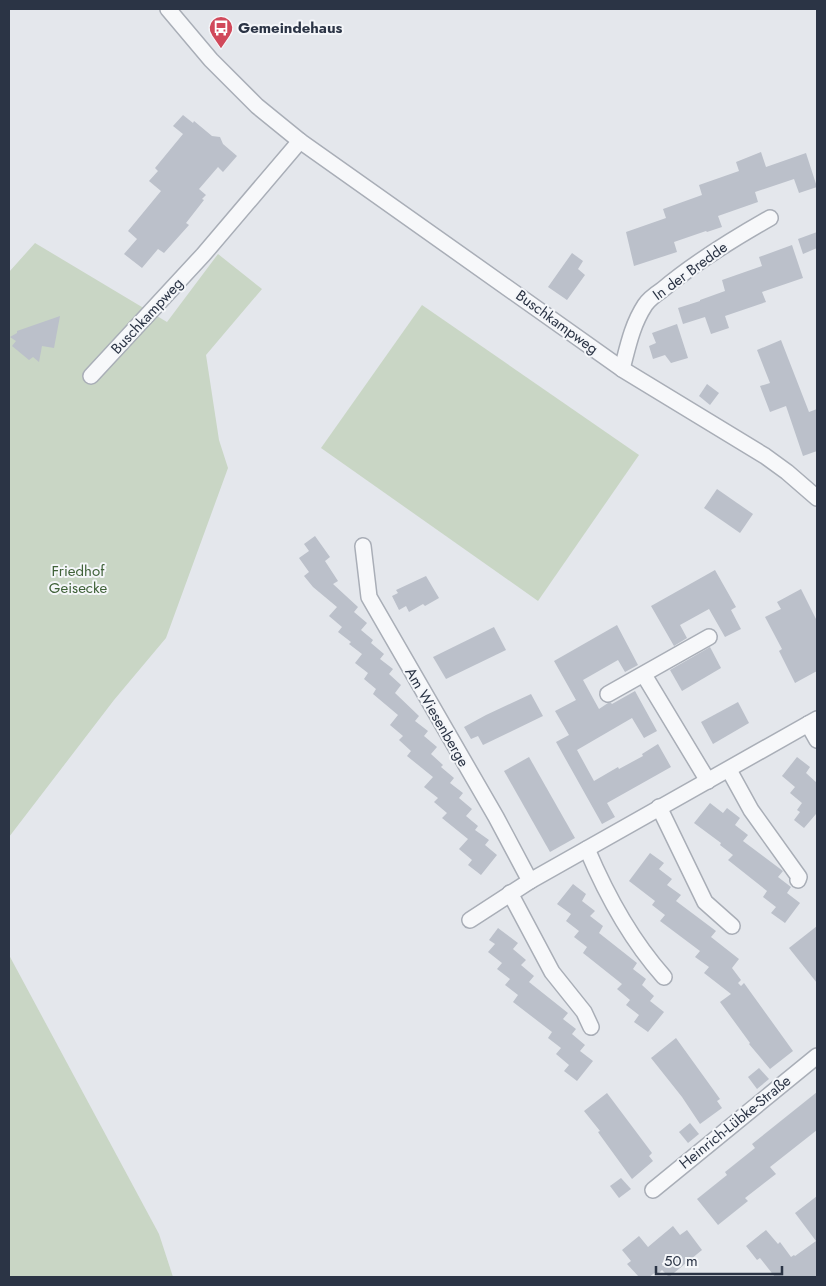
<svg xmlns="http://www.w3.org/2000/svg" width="826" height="1286" viewBox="0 0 826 1286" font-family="Jost,sans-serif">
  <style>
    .green { fill: #c9d6c5 }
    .building { fill: #bbc0ca }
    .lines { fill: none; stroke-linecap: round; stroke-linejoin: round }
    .minor-casing { stroke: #a9aeb7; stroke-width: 18 }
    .minor { stroke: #f7f8fa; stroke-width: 15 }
    .labels { text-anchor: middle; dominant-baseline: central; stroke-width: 4; stroke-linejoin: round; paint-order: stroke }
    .poi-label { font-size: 15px; font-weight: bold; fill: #2b3445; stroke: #f4f6f9; text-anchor: start }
    .street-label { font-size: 15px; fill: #2b3445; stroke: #f4f6f9 }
    .park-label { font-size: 15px; fill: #3f6138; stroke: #f4f6f9 }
  </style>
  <rect width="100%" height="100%" fill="#e4e7ec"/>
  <!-- green -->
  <g class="green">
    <polygon points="35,243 167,322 218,254 262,289 206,355 219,440 228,468 166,638 114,700 9,837 9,272"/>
    <polygon points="422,305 639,455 538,601 321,448"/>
    <polygon points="9,955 159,1234 173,1277 9,1277"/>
  </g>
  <!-- building -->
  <g class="building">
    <polygon points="183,115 193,123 194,121 212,136 220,137 223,144 237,156 223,172 218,167 199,189 206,195 202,199 204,200 186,223 189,225 164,253 158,249 142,268 124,254 137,239 128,231 161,191 149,181 158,171 155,168 183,134 173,126"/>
    <polygon points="761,152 766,167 806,153 817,187 799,193 794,179 755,192 758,202 718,216 722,227 707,232 706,231 674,242 677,252 634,266 626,232 666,218 663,209 702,195 699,185 739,171 736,162"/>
    <polygon points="817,232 817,248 803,254 798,239"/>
    <polygon points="792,245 803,278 762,292 766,302 725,316 729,328 711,334 705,317 683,324 678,308 700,301 700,300 725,291 722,280 762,266 759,257"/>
    <polygon points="572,253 583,261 578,269 585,275 567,300 548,287"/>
    <polygon points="60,316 54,348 42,346 39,362 33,357 29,360 12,346 16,341 10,337 17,333 17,331"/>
    <polygon points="677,324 688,358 671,363 665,355 653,359 649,346 656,343 652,333"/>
    <polygon points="781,340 809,412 817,409 817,451 803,456 786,406 770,412 760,386 770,383 757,350"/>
    <polygon points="707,384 719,393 710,405 699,396"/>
    <polygon points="717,489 753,514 740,533 704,508"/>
    <polygon points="315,536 330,557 325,561 338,581 333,584 358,607 354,612 367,623 361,630 373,640 371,643 384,654 380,659 393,669 389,674 401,685 395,693 419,716 415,721 428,731 424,736 437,747 431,754 443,765 441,767 454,778 450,783 463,793 459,798 472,809 466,816 478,826 475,830 489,840 485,845 497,855 481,875 468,865 472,860 459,849 468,839 442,818 447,813 434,802 438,798 424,787 433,777 407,756 411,751 399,740 403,736 390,725 398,715 373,694 376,689 364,679 368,673 355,663 362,654 349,644 351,642 338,632 342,627 329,616 337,607 313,587 304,576 309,572 299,558 309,551 304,544"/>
    <polygon points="715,570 736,607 731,610 741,629 725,637 709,609 680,625 687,638 674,646 651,606"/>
    <polygon points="426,576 439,598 425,606 423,604 409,612 406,606 399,610 392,596 398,593 396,590"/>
    <polygon points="801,589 817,621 817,671 795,683 779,651 782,649 765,617 781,609 777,602"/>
    <polygon points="617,625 638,665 625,672 618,660 583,680 599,709 608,703 611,703 612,704 635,691 657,731 644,738 632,718 577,750 594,781 618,767 619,769 643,756 642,754 658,744 671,767 607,803 615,817 602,824 556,742 569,735 555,711 576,700 554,661"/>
    <polygon points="494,627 506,650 446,679 433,657"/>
    <polygon points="710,647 721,668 682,691 670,670"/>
    <polygon points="531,694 543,716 483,745 478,736 471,739 464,727 486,715"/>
    <polygon points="738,702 749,723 713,744 701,722"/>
    <polygon points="529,757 575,838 550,852 504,771"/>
    <polygon points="797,757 810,767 806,773 817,783 817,815 816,814 804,828 794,820 800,812 797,810 802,803 790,793 795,787 782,776"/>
    <polygon points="710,803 723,813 727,808 740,818 735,825 748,835 743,841 783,871 778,877 791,887 787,893 800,903 785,923 771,913 776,907 763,897 767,891 728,860 733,855 720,845 721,843 694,823"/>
    <polygon points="650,853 664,863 659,869 672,879 667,885 681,895 676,901 716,931 711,937 739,959 732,968 741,980 738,983 741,986 744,983 793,1051 770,1069 749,1044 750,1043 720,1002 731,994 704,973 709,967 695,957 700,951 660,921 665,915 652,905 655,901 629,881"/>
    <polygon points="573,884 586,894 582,901 595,911 590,916 603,926 599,933 637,963 633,969 646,979 642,985 654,996 650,1001 664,1012 648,1032 634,1022 639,1015 626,1005 630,1000 617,989 622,984 583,953 587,947 574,937 579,931 566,921 571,914 557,904"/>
    <polygon points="817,926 817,983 789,948"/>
    <polygon points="498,928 518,943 513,949 526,960 521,965 534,976 529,982 568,1013 563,1019 576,1029 572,1034 585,1045 580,1051 593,1061 577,1081 564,1071 569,1065 556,1054 561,1048 548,1038 552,1032 513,1002 518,995 505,985 510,979 497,969 502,963 488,952 495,944 489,940"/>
    <polygon points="676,1038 720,1099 717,1101 722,1108 700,1124 682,1097 651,1058"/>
    <polygon points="759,1068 769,1079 757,1089 748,1077"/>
    <polygon points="817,1092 817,1130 770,1167 776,1174 745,1198 748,1201 718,1225 697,1199 727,1175 725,1172 755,1148 752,1144"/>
    <polygon points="607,1093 652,1153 649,1156 653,1161 632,1179 600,1135 598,1132 600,1131 584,1111"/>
    <polygon points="690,1123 699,1134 688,1143 679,1132"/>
    <polygon points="621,1178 631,1189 619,1198 610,1186"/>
    <polygon points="817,1196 817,1277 775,1277 760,1258 757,1260 746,1246 766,1230 778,1244 780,1242 791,1257 794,1255 795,1256 816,1241 795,1213"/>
    <polygon points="673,1226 680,1235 687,1230 702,1250 669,1277 662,1270 658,1274 656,1272 649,1277 639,1277 627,1264 631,1261 622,1250 639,1236 648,1247"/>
  </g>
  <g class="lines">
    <!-- minor casing -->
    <g class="minor-casing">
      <g id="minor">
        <polyline points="168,9 211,60 257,106 300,141 622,369 765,456 787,472 817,498"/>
        <path d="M622,369c6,-23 10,-44 23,-64 4,-6 11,-11 17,-15 33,-28 71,-51 108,-72"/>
        <polyline points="91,376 203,255 300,141"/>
        <polyline points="363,546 369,597 496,817 530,881"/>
        <polyline points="644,675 708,781"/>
        <polyline points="608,694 709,637"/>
        <polyline points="808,724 817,740"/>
        <polyline points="729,770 751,810 799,877 798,880"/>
        <polyline points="659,807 705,902 732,926"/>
        <path d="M587,849c19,45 44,91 77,128"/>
        <polyline points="510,893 552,972 584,1012 591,1027"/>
        <polyline points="470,920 530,881 817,719"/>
        <polyline points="653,1190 817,1056"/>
      </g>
    </g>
    <!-- minor -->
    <use href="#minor" class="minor"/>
  </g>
  <!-- icons -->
  <defs>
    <g id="bus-pin" transform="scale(1.25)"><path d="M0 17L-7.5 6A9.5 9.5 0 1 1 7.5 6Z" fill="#d1495b" stroke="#f4f6f9"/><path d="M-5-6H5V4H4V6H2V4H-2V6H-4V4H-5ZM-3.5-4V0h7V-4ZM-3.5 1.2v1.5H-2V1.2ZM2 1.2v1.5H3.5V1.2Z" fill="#fff"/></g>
  </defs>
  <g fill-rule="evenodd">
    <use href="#bus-pin" x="221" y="28"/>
  </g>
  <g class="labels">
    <!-- poi labels -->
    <g class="poi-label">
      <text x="238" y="28">Gemeindehaus</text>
    </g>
    <!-- street labels -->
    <g class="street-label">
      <text transform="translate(690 271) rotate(-36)">In der Bredde</text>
      <text transform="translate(147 316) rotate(-47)">Buschkampweg</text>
      <text transform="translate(557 322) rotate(36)">Buschkampweg</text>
      <text transform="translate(437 717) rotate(60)">Am Wiesenberge</text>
      <text transform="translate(735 1122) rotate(-39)">Heinrich-Lübke-Straße</text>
    </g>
    <!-- park labels -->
    <g class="park-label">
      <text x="78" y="571">Friedhof<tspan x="78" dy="17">Geisecke</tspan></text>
    </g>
  </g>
  <!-- border -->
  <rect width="826" height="1286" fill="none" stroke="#2b3445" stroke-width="20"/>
  <!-- scale -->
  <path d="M656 1266v8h126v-8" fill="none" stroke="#2b3445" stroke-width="2.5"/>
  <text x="664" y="1266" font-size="15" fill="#2b3445" stroke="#f4f6f9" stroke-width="4" paint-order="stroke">50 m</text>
</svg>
